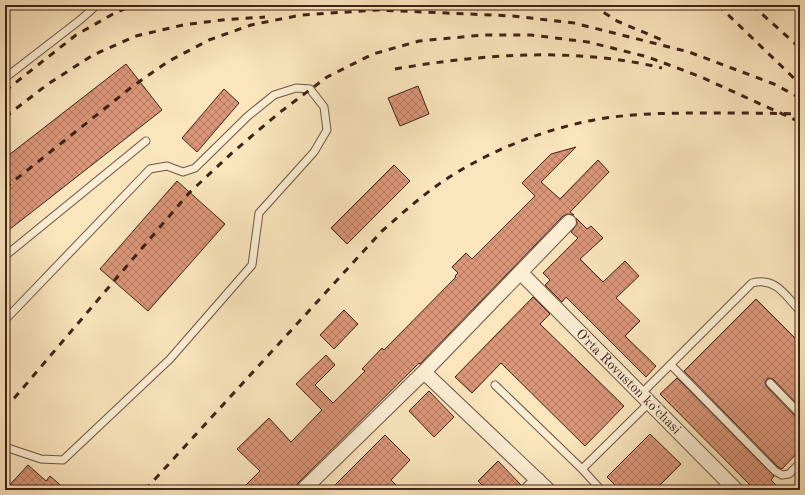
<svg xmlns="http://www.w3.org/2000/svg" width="805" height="495" font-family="'Old Standard TT',serif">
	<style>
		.building { fill: url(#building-cross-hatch); stroke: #402217 }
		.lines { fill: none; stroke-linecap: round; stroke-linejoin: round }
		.lane-casing { stroke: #6e5340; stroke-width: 9 }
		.street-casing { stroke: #6e5340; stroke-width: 16 }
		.lane { stroke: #fceed4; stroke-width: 7 }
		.street { stroke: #fceed4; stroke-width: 14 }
		.rail { stroke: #402217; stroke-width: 3; stroke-dasharray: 7 7; stroke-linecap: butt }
		.labels { text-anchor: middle; stroke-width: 3; stroke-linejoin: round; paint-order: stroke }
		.street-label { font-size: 14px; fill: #402217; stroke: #fceed4 }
	</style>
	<defs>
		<pattern id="building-cross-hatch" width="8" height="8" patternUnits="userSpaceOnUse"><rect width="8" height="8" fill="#db9679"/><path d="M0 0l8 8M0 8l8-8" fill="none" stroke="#b37a62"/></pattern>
	</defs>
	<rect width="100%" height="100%" fill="#fae5bd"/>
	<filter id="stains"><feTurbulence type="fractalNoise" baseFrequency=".005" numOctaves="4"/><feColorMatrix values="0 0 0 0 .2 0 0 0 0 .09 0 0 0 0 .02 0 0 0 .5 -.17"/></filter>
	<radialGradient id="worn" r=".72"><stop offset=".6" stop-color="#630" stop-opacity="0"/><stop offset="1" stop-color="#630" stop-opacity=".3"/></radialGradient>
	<path class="building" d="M126 64 162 110 5 233V158Z
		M418 86 429 114 400 126 388 98Z
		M224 89 239 103 197 152 182 138Z
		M576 147 541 182 560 199 598 160 609 172 570 212 574 215 567 214 563 216 420 364 419 363 297 484 294 490H241L260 471 237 449 269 418 291 442 322 410 296 384 326 355 335 365 315 385 333 403 365 371 362 369 382 348 384 350 456 277 455 276 458 273 452 267 466 253 472 259 535 196 522 183 551 154Z
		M394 165 410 181 347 244 331 228Z
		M177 181 225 224 148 311 100 269Z
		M576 218 587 229 591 226 603 238 580 259 603 282 625 261 639 276 616 298 640 321 625 336 656 366 646 377 566 297 562 302 545 285 550 280 543 273 578 238 571 232 577 224Z
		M533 297 550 314 540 324 624 406 585 446 501 363 472 393 455 377Z
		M756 299 800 343V407L773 379 768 378 765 382 766 386 796 417 800 419V450L782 469 778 467 684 371Z
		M344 310 358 324 334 349 320 335Z
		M677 378 774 476 771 480 781 490H755L660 394Z
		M429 391 454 417 434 437 409 411Z
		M650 434 681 464 655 490H620L607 477Z
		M385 435 410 460 391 480 401 490H330Z
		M498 461 521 485 520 490H487L478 481Z
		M28 465 46 481 50 476 66 490H5Z"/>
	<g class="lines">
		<defs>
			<path id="lane" d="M5 78 80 20 97 5
				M5 256 146 141
				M5 320 150 169 167 166 183 172 195 168 248 116 274 95 296 88 310 89 324 107 327 130 314 152 259 213 252 265 170 359 63 460 41 459 8 448 5 446
				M671 365 775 471 782 475 789 474 800 463
				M770 383 800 414
				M495 385 582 469 601 490
				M641 394 752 283C776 277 785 295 800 311
				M582 469 650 402"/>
			<path id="street" d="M521 273 736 490
				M424 372 548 490
				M303 490 424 372 569 222
				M528 490 538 480"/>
		</defs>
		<use href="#lane" class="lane-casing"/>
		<use href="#street" class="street-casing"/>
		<use href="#lane" class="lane"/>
		<use href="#street" class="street"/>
		<path class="rail" d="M317 5 348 7
			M450 5 478 10
			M592 5 617 21 662 40
			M718 5 800 84
			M752 5 800 48
			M395 69C483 54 574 47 662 68
			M5 91 76 35 113 14 133 5
			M5 117 48 84 93 55 136 36 183 25 222 20 265 17
			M5 188 133 86 169 61 209 40 251 25 301 15 378 10 513 16 574 23 689 52 774 84 800 98
			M5 409 189 193 233 152 279 113 327 77 373 54 419 41 483 35H531L588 42 648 57 701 77 800 122
			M145 490 382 231C406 210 429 189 456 173 497 148 542 131 588 121 628 113 669 113 709 113 739 113 770 113 800 114"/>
	</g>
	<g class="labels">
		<g class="street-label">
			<text transform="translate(629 381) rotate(45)" y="5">Oʻrta Rovuston koʻchasi</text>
		</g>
	</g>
	<rect width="805" height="495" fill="none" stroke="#fae5bd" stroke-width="20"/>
	<rect x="6" y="6" width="793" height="483" fill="none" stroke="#402217" stroke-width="2"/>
	<rect x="10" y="10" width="785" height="475" fill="none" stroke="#402217"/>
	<rect width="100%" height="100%" filter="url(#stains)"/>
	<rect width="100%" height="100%" fill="url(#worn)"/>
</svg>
